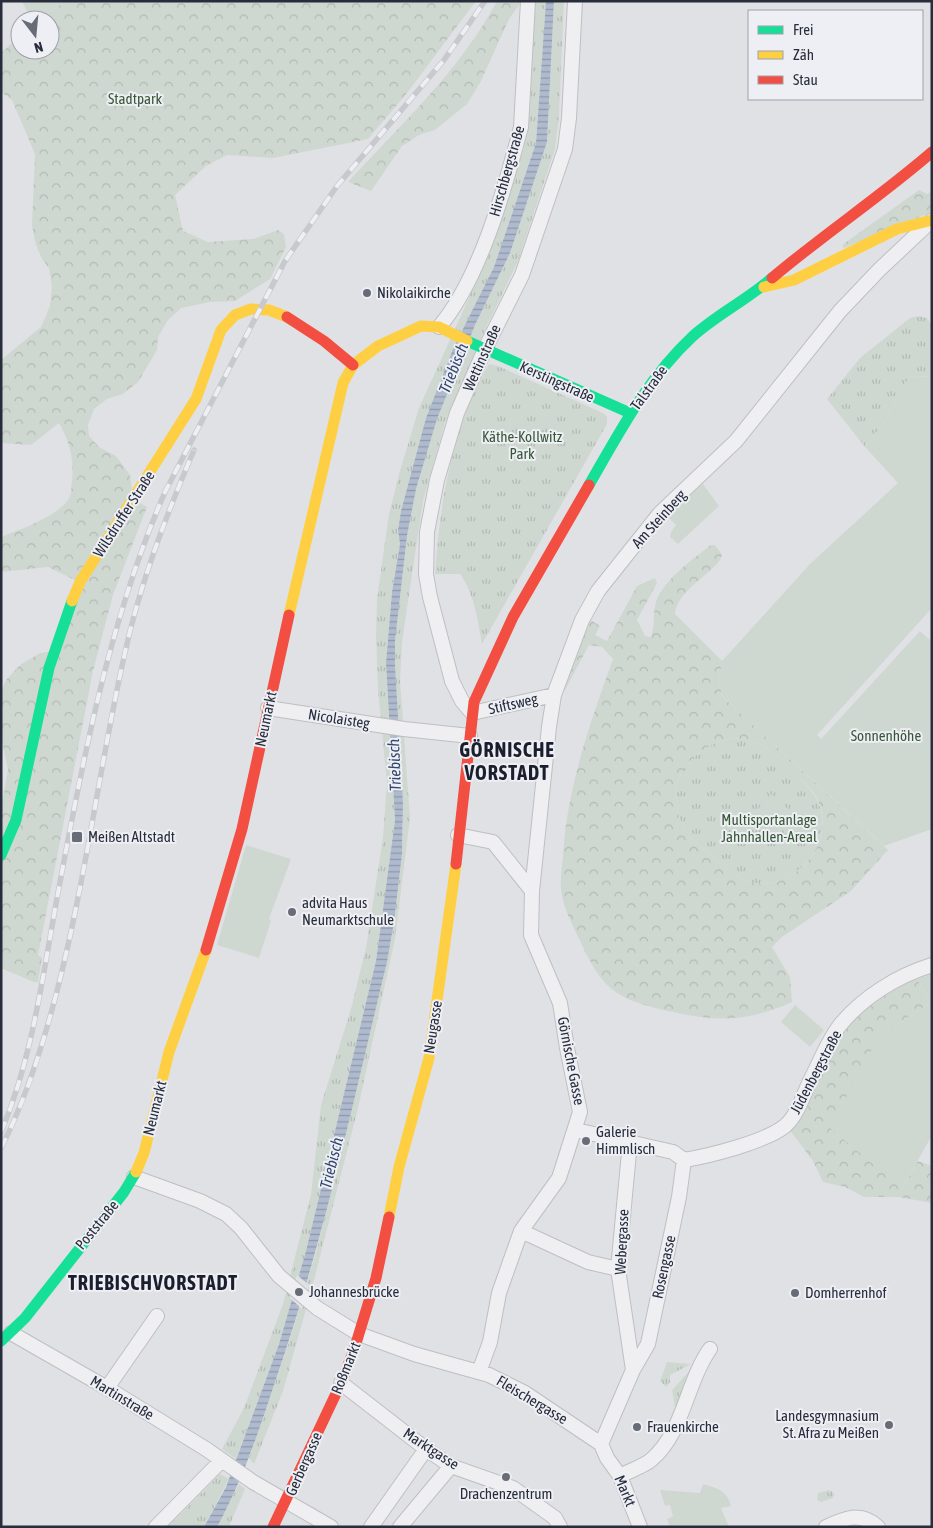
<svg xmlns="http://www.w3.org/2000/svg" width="933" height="1528" font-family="'Asap Condensed',sans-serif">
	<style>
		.grass { fill: url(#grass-tufts) }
		.forest { fill: url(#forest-crowns); fill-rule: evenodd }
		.garden { fill: #cfd8d0 }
		.water { fill: url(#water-rules) }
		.pier { fill: #e0e1e5 }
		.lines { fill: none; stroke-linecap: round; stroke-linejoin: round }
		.street-casing { stroke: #bebfc3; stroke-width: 16 }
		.street { stroke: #efeff1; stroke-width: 14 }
		.fast { stroke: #16e098; stroke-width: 11 }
		.slow { stroke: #ffcf43; stroke-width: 11 }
		.jam { stroke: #f24e42; stroke-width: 11 }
		.rail-casing { stroke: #c8c9cc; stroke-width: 5.5 }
		.rail { stroke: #edeff4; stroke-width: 4; stroke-dasharray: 11; stroke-linecap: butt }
		.poi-dot { fill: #686c77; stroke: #edeff4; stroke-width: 2 }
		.labels { text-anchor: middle; stroke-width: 4; stroke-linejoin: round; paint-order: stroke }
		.park-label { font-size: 15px; fill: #385736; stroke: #edeff4 }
		.street-label { font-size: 15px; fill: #282d3c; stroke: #edeff4 }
		.poi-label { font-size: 15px; fill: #282d3c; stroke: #edeff4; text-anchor: start }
		.water-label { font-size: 16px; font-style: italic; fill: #34476e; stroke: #edeff4 }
		.district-label { font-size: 20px; font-weight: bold; letter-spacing: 1px; fill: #1a1e2d; stroke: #edeff4 }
	</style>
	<defs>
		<pattern id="grass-tufts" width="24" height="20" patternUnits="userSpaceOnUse" patternTransform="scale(1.25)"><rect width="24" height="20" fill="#cfd8d0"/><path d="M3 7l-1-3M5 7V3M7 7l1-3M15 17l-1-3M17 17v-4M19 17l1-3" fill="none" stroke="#b2bab4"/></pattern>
		<pattern id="forest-crowns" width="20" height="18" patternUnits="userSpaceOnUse" patternTransform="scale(1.25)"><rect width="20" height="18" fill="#cfd8d0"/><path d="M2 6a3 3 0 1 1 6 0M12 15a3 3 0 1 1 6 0" fill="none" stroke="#b2bab4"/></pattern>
		<pattern id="water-rules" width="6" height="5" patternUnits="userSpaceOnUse" patternTransform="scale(1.25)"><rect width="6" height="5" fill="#afbacf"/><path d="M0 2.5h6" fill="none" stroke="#8e98a9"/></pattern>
	</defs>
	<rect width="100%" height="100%" fill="#e0e1e5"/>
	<path class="grass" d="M535 1H546L536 143 494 267 426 418 401 511 398 530 400 544 392 592 386 663 395 820 376 961 306 1251 279 1344 236 1459 222 1449 244 1408 283 1304 311 1194 321 1105 351 1009 366 948 383 837 387 783 378 690 376 635 377 599 389 514 399 474 419 408 488 256 524 148 530 113Z
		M554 1H564L559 117 555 149 518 261 484 332 445 422 423 501 402 642 400 681 410 818 395 939 358 1108 312 1288 283 1391 254 1464 249 1458 289 1342 317 1249 387 962 394 922 402 854 403 827 395 665V641L407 536 416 489 437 419 475 325 510 253 547 142Z
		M919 316 927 318 932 326V377L914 376 906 382 885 421 865 447 827 399 860 358 910 318Z
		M489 364 498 366 603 413 607 417V424L482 644C478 621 474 593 460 574H435C440 502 452 427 489 364Z
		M733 738C740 739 749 740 755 742 770 748 780 759 791 770 798 777 807 784 812 792 834 821 819 859 790 876 759 894 736 878 713 857 703 848 690 839 684 827 660 785 690 746 733 738Z
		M667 1362 691 1364 670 1375V1382L666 1387 660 1381Z
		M694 1366 686 1394 675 1408 672 1390Z
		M220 1474 229 1479 204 1527H168Z
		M239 1484 245 1489 231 1522 229 1527H217Z
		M829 1490 834 1493 833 1498 821 1502 817 1500 818 1493Z"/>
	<path class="forest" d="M65 1H476L407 93 368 139 273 158 227 155 206 166 175 195 183 231 208 242 253 239 278 230 284 234 286 247 270 279 235 301 210 302 181 308 168 320 158 337 157 350 138 382 123 394 107 399 94 409 88 425 89 436 99 447 116 456 130 475 133 499 147 507 113 595 93 671 38 955 42 958 38 982H34L1 968V809L8 769 1 737V692L6 680 20 665 40 653 54 651 79 582 48 567 1 572V537C19 530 62 515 70 496 72 492 71 486 72 481 74 459 70 442 59 423L31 445 1 443V360L41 327 50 306 52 286 49 268 42 259 36 245 32 225 35 154 12 100 1 92V53L20 36V50H50V20H39Z
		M497 1H522L509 19 480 83 467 104 435 130 419 135 402 146 371 191 348 182C400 125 460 71 497 1Z
		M919 190 927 194 932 191V212L844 248 842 245Z
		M711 545H715L722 555C719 571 677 588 675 614L722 661 719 680 722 696 888 850 851 891 782 937 772 947 790 977 792 1002C746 1023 712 1022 664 1010 615 999 602 988 581 943 573 926 563 908 561 890 560 879 562 867 563 856 567 787 590 723 613 659L602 647 589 645 565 690 563 680 586 617 600 626 595 635 607 641 637 586 655 578 657 583 637 620 645 636 651 637C655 627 653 616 655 606 659 583 694 558 711 545ZM733 738C740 739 749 740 755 742 770 748 780 759 791 770 798 777 807 784 813 792 834 822 819 859 790 876 759 894 736 878 713 857 703 848 690 839 684 827 660 785 690 746 733 738Z
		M913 971 930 1003 879 1036 902 1189 918 1161 932 1166V1203L899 1197H864L845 1187 823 1182 813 1161 786 1125 840 1026Z"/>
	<path class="garden" d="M22 1H65L39 20H31Z
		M913 376 932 377V608L817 735 821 739 920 631 932 642V829L884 846 722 696 719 680 722 661 810 564 898 483 865 447 885 421 906 382Z
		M703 484 719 506 678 544 670 537 671 532 676 525 666 515Z
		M771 794 800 820 787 834 758 809Z
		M246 845 291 859 269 919 271 921 259 958 217 945Z
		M932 965V1135L902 1189 830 1128 879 1036 930 1003 913 971Z
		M795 1005 824 1030 810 1047 781 1022Z
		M703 1484C717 1488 727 1490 731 1506L721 1508 729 1527H670L667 1519 673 1516 670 1505 665 1506 660 1490 700 1493Z"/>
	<path class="water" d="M546 1H554L547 142 510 253 475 325 437 419 416 489 407 536 395 641V665L403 802 402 854 394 922 387 962C353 1102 323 1243 276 1379 259 1430 243 1480 217 1527H204L226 1487 279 1344 306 1251 376 961 395 820 386 663 392 592 400 544 398 530 401 511 426 418 453 349 494 267 536 143Z"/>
	<path class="pier" d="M297 1275 309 1285 302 1309 290 1298Z"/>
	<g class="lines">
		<defs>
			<path id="street" d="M439 327C480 279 505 188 521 127L528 1
				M554 695 472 713 462 701 452 681 430 597 426 574 427 532 437 480 457 413 485 349 522 275 565 149 569 118 575 1
				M268 708 404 729 470 736
				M458 835 493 842 532 891
				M576 1130 673 1152 684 1160C709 1156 765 1142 785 1126 797 1116 803 1096 809 1083 819 1064 827 1042 840 1025 863 997 897 976 932 965
				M630 1142 618 1269 633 1370
				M134 1177 200 1201 226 1214 241 1228 279 1276 317 1308 359 1334 414 1354 489 1375 525 1393 601 1444 607 1458 620 1476 640 1527
				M521 1231 588 1262 618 1269
				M11 1333 107 1388 206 1449 253 1482 331 1527
				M479 1372 490 1342 499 1293 521 1231 559 1178 580 1112 567 1048 560 1003 531 935 532 891 549 727 554 695 582 620 598 591 660 513 736 441 840 311 879 270 931 221
				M341 1383 426 1449 451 1466 513 1488 555 1518 560 1527
				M107 1388 157 1316
				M601 1444 633 1370 648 1344 679 1197 684 1160
				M620 1476C631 1470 642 1467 651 1460 684 1432 686 1383 710 1349
				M156 1527 222 1460
				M371 1527 426 1449
				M400 1527 451 1466
				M826 1527C845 1518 861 1511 878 1527"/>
		</defs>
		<use href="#street" class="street-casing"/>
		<use href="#street" class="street"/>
		<path class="fast" d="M467 341 630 413
			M589 485C619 433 647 379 692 337 716 315 747 300 772 278
			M1 855 16 820 49 668 72 601
			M1 1341 25 1318 124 1192 136 1172"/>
		<path class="slow" d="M764 287 794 280 897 229 932 220
			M72 601 80 582 196 399 221 330 235 315 251 309 269 310 287 317
			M289 615 343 383 353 365 378 346 421 326 439 327 467 341
			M136 1172 144 1153 169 1052 206 950
			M389 1217 399 1167 429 1058 456 864"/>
		<path class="jam" d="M772 278C824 234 880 197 932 152
			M287 317 324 341 353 365
			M456 864 474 702 513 617 589 485
			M206 950 242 829 289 615
			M273 1527 341 1383 354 1350 376 1278 389 1217"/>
		<defs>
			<path id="rail" d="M1 1132C33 1057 43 973 58 893 83 758 110 618 165 492L285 261 337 186 444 60 485 1
				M1 1148C26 1099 42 1048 56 995 85 884 99 769 124 657 139 586 166 516 194 450"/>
		</defs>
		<use href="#rail" class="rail-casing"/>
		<use href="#rail" class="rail"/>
	</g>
	<g class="poi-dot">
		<circle cx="367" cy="293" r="5"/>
		<rect x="71" y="831" width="12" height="12" rx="2.5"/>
		<circle cx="292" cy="912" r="5"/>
		<circle cx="586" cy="1141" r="5"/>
		<circle cx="299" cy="1292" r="5"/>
		<circle cx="795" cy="1293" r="5"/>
		<circle cx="889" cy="1425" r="5"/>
		<circle cx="637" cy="1427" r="5"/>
		<circle cx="506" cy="1477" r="5"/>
	</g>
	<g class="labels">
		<g class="park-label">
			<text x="135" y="104">Stadtpark</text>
			<text x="522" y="442">Käthe-Kollwitz<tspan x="522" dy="17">Park</tspan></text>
			<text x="886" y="741">Sonnenhöhe</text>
			<text x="769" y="825">Multisportanlage<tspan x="769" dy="17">Jahnhallen-Areal</tspan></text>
		</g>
		<g class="street-label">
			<text transform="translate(507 171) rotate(-74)" y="5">Hirschbergstraße</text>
			<text transform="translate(482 358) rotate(-66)" y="5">Wettinstraße</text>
			<text transform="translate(557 382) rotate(24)" y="5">Kerstingstraße</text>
			<text transform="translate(649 388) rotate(-54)" y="5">Talstraße</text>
			<text transform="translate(124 514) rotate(-57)" y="5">Wilsdruffer Straße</text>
			<text transform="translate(659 519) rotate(-48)" y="5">Am Steinberg</text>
			<text transform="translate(513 704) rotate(-13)" y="5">Stiftsweg</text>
			<text transform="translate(266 719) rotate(-78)" y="5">Neumarkt</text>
			<text transform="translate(339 719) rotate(9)" y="5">Nicolaisteg</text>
			<text transform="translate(433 1027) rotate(-81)" y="5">Neugasse</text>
			<text transform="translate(571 1061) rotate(79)" y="5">Görnische Gasse</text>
			<text transform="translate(816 1072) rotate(-62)" y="5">Jüdenbergstraße</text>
			<text transform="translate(155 1108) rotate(-76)" y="5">Neumarkt</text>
			<text transform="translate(97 1225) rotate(-51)" y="5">Poststraße</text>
			<text transform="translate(622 1242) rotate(-87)" y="5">Webergasse</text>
			<text transform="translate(664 1267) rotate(-78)" y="5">Rosengasse</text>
			<text transform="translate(346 1368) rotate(-68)" y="5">Roßmarkt</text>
			<text transform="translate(122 1398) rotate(31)" y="5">Martinstraße</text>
			<text transform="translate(532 1400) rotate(31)" y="5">Fleischergasse</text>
			<text transform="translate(431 1449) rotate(33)" y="5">Marktgasse</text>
			<text transform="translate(304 1464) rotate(-66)" y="5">Gerbergasse</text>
			<text transform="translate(625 1491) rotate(67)" y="5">Markt</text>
		</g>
		<g class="poi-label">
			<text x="377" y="298">Nikolaikirche</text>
			<text x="88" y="842">Meißen Altstadt</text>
			<text x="302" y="908">advita Haus<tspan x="302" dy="17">Neumarktschule</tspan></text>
			<text x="596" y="1137">Galerie<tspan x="596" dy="17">Himmlisch</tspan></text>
			<text x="309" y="1297">Johannesbrücke</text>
			<text x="805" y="1298">Domherrenhof</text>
			<text x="879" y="1421" text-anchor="end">Landesgymnasium<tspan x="879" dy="17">St. Afra zu Meißen</tspan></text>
			<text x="647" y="1432">Frauenkirche</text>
			<text x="506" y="1499" text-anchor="middle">Drachenzentrum</text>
		</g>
		<g class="water-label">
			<text transform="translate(453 368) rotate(-68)" y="6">Triebisch</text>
			<text transform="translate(394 765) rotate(-92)" y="6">Triebisch</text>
			<text transform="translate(331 1163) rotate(-76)" y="6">Triebisch</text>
		</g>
		<g class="district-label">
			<text x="507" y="757">GÖRNISCHE<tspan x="507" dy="23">VORSTADT</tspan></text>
			<text x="153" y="1290">TRIEBISCHVORSTADT</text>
		</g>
	</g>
	<rect width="933" height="1528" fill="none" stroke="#282d3c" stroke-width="5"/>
	<rect x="748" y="10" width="175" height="90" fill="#edeff4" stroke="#9ea1aa"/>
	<rect x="758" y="26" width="25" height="8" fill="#16e098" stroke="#9ea1aa"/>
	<text x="793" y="35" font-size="15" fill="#282d3c">Frei</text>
	<rect x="758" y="51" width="25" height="8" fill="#ffcf43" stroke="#9ea1aa"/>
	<text x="793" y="60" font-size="15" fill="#282d3c">Zäh</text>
	<rect x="758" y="76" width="25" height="8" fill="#f24e42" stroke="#9ea1aa"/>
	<text x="793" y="85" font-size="15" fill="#282d3c">Stau</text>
	<g transform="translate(35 35) rotate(164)"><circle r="24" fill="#edeff4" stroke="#9ea1aa"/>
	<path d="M0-4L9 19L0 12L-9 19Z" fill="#686c77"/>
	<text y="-8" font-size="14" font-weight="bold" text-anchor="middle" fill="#282d3c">N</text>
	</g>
</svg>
